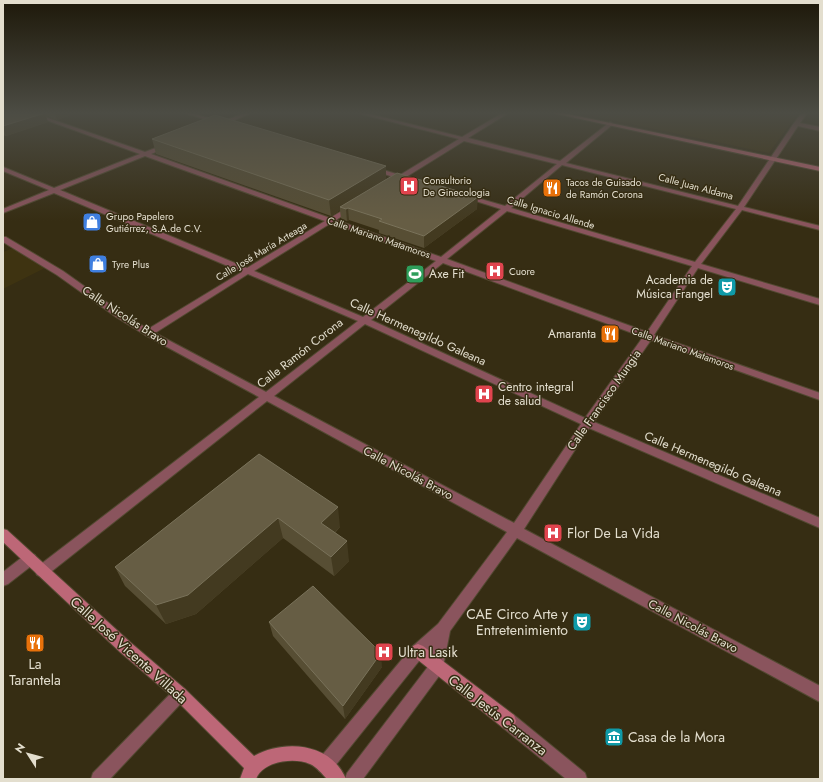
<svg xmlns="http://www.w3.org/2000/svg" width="823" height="782" font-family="Jost,sans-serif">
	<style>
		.built { fill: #3e3311 }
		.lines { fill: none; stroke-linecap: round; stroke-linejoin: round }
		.street-casing { stroke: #524931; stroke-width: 2 }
		.secondary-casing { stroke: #524931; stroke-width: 2 }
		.street { fill: #8a545d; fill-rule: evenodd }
		.secondary { fill: #bd6777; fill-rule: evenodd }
		.wall { fill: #574e34 }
		.shaded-wall { fill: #433a20 }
		.building { fill: #665d44; stroke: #79725a }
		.labels { text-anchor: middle; stroke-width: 3; stroke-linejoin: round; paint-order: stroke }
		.far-poi-label { font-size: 10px; fill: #e3dece; stroke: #362d13; text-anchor: start }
		.far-street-label { font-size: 10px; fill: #e3dece; stroke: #362d13 }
		.poi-label { font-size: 12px; fill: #e3dece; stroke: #362d13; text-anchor: start }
		.street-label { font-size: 12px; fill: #e3dece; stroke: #362d13 }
		.near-poi-label { font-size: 14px; fill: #e3dece; stroke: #362d13; text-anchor: start }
		.near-street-label { font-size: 14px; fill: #e3dece; stroke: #362d13 }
	</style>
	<rect width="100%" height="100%" fill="#362d13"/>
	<path class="built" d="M574 112H799L769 153Z
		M13 248 47 267 3 289V252Z"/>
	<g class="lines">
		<defs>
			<path id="street" d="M24 112H31L145 152 166 144H170V146L151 154 330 218 350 206H354V208L336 220 441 257 501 209 463 197V195H467L505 206 557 164 464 141 406 177 408 178V180H396V178L370 169 373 167 400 175 459 139 353 112H362L462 137 504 112H510L468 138 560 161 610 122 612 123V125L566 163 738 206 794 123 802 112H808L800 123 820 127V131L798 126 744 207 820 226V230L742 210 701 264 820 299V305L698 268 654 335 820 393V400L651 340 594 422 820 518V528L589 428 524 529 820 686V702L517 538 450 631 442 672 363 779H345L347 773 430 664 433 647 423 656 331 771 325 773 319 771 317 765 319 759 413 646 438 624 507 532 267 401 47 575 42 577 37 575 35 571 37 567 259 397 145 335 116 317 57 275 3 242V237H6L63 271 122 313 148 329 242 272 54 193 3 213V209L49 190 3 171V167L54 188 140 154ZM145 156 325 221 247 268 60 190ZM562 165 736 209 695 262 511 208ZM507 211 692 266 647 332 447 259ZM331 223 436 261 363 317 254 271ZM443 263 643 337 585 418 371 320ZM248 274 358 321 266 392 155 333ZM365 324 581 424 514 523 274 396Z
				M181 112H189L221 122 247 112H254L218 127 215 125 217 123Z
				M30 553 35 555 36 559 35 563 8 584 3 586V572L25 555Z
				M180 686 185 689 188 694 185 699 110 779H91L93 773 175 689Z
				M508 713 514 715 585 773 587 779H566L502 727 500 721 502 715Z"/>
			<path id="secondary" d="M548 112H558L820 167V171Z
				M3 529 7 530 130 642 185 689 254 756C285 739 331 743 346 779H327C322 774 317 767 310 764 294 757 263 761 256 779H240L244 768 175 699 120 652 3 542Z
				M418 644 423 646 514 715 516 721 514 727 508 729 502 727 413 656 411 651 413 646Z"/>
		</defs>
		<use href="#street" class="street-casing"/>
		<use href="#secondary" class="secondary-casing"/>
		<use href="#street" class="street"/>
		<use href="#secondary" class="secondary"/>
	</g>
	<path class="wall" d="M3 112H79L57 120 45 115 48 122 6 136 3 135Z
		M152 139 386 179 477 209 424 248 379 233V230L349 220 347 221 341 219 340 210 331 216 156 154Z
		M259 454 340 527 335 533 349 561 334 576 283 538 196 614 166 624 125 586 115 567Z
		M269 622 382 667 345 719 273 636Z"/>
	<path class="shaded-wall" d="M54 112H79L57 120Z
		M45 113 48 122 6 136 3 128V126Z
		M386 166V181L340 207V210L331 216 329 200Z
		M478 197 477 209 424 248V236Z
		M348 208 349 220 347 221 346 209Z
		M338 507 340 527 324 543 321 523Z
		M278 518 283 538 196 614 166 624 156 605Z
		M347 541 349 561 334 576 331 557Z
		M381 653 382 667 345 719 343 706Z"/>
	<path class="building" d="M7 112H42L45 113 3 126V113Z
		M215 115 386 166 329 200 152 139Z
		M397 173 478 197 424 236 379 221 382 219 348 208 346 209 340 207Z
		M259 454 338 507 321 523 347 541 331 557 278 518 188 595 156 605 115 567Z
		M313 586 381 653 343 706 269 622Z"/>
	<linearGradient id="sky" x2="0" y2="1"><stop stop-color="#1e190a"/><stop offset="0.51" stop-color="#4c4c44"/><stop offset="1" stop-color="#4c4c44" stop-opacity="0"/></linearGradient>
	<rect width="823" height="221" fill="url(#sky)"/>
	<defs>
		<symbol id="hospital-square" viewBox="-11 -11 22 22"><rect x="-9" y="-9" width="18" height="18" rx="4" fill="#e0444e" stroke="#362d13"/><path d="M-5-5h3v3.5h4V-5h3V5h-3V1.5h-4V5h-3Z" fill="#fff"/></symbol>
		<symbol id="restaurant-square" viewBox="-11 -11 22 22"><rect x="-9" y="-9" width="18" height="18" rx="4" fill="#e8710a" stroke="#362d13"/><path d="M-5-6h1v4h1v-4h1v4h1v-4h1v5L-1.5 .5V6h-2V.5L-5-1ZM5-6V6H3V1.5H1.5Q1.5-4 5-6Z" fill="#fff"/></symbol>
		<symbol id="shop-square" viewBox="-11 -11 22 22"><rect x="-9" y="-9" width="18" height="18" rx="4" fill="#3f7fe0" stroke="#362d13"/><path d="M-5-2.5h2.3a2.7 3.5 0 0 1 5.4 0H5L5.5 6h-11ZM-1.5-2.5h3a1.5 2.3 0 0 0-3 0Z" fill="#fff"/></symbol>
		<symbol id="stadium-square" viewBox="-11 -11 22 22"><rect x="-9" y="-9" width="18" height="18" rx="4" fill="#2e9e5b" stroke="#362d13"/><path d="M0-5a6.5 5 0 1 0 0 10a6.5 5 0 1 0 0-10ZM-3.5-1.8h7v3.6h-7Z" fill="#fff"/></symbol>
		<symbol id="theatre-square" viewBox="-11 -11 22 22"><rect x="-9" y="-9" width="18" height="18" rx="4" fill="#0f9aa8" stroke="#362d13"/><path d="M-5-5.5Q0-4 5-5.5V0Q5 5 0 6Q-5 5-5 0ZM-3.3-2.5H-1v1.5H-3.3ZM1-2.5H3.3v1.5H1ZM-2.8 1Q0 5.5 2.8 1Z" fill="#fff"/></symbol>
		<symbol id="museum-square" viewBox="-11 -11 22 22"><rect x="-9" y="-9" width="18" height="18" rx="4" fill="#0f9aa8" stroke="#362d13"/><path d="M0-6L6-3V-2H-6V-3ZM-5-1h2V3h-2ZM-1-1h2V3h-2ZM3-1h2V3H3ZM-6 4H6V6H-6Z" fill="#fff"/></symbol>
	</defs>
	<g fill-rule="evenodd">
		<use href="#hospital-square" x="398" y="175" width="22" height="22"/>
		<use href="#restaurant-square" x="541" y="177" width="22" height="22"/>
		<use href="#shop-square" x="81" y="211" width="22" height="22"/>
		<use href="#shop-square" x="87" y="253" width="22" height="22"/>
		<use href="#hospital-square" x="484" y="260" width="22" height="22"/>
		<use href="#stadium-square" x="404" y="263" width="22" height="22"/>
		<use href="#theatre-square" x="716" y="276" width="22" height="22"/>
		<use href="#restaurant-square" x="599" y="323" width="22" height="22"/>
		<use href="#hospital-square" x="473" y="383" width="22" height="22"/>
		<use href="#hospital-square" x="542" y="522" width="22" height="22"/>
		<use href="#theatre-square" x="571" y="611" width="22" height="22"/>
		<use href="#restaurant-square" x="24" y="632" width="22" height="22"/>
		<use href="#hospital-square" x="373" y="641" width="22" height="22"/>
		<use href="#museum-square" x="603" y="726" width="22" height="22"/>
	</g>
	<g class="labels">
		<g class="far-poi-label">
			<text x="423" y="184">Consultorio<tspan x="423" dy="12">De Ginecologia</tspan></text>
			<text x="566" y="186">Tacos de Guisado<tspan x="566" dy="12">de Ramón Corona</tspan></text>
			<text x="106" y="220">Grupo Papelero<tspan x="106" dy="12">Gutiérrez, S.A.de C.V.</tspan></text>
			<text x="112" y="268">Tyre Plus</text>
			<text x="509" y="275">Cuore</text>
		</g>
		<g class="far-street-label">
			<text transform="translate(696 186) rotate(15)" y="4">Calle Juan Aldama</text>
			<text transform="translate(551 212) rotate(17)" y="4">Calle Ignacio Allende</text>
			<text transform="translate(379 237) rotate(19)" y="4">Calle Mariano Matamoros</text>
			<text transform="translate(261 251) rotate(-31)" y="4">Calle José María Arteaga</text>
			<text transform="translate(683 348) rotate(20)" y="4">Calle Mariano Matamoros</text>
		</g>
		<g class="poi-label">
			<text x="429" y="278">Axe Fit</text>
			<text x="713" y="284" text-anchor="end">Academia de<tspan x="713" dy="14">Música Frangel</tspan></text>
			<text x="596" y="338" text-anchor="end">Amaranta</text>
			<text x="498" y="391">Centro integral<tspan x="498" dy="14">de salud</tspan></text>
		</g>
		<g class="street-label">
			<text transform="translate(125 316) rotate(33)" y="4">Calle Nicolás Bravo</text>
			<text transform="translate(418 332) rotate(24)" y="4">Calle Hermenegildo Galeana</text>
			<text transform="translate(300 353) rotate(-38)" y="4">Calle Ramón Corona</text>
			<text transform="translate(604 400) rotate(-55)" y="4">Calle Francisco Mungia</text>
			<text transform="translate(713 464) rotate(23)" y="4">Calle Hermenegildo Galeana</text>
			<text transform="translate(408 473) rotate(28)" y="4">Calle Nicolás Bravo</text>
			<text transform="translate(693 626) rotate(28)" y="4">Calle Nicolás Bravo</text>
		</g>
		<g class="near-poi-label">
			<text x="567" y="538">Flor De La Vida</text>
			<text x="568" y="619" text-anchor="end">CAE Circo Arte y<tspan x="568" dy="16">Entretenimiento</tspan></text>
			<text x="398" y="657">Ultra Lasik</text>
			<text x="35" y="669" text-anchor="middle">La<tspan x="35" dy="16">Tarantela</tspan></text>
			<text x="628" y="742">Casa de la Mora</text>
		</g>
		<g class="near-street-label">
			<text transform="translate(129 650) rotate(42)" y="5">Calle José Vicente Villada</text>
			<text transform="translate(498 715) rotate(38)" y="5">Calle Jesús Carranza</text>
		</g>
	</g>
	<rect width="823" height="782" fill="none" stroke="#e3dece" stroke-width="8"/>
	<g transform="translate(28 754) rotate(306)" stroke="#362d13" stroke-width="3" paint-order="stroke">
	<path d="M0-3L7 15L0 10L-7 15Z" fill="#e3dece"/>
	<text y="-6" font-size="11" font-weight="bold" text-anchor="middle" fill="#e3dece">N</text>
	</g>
</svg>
